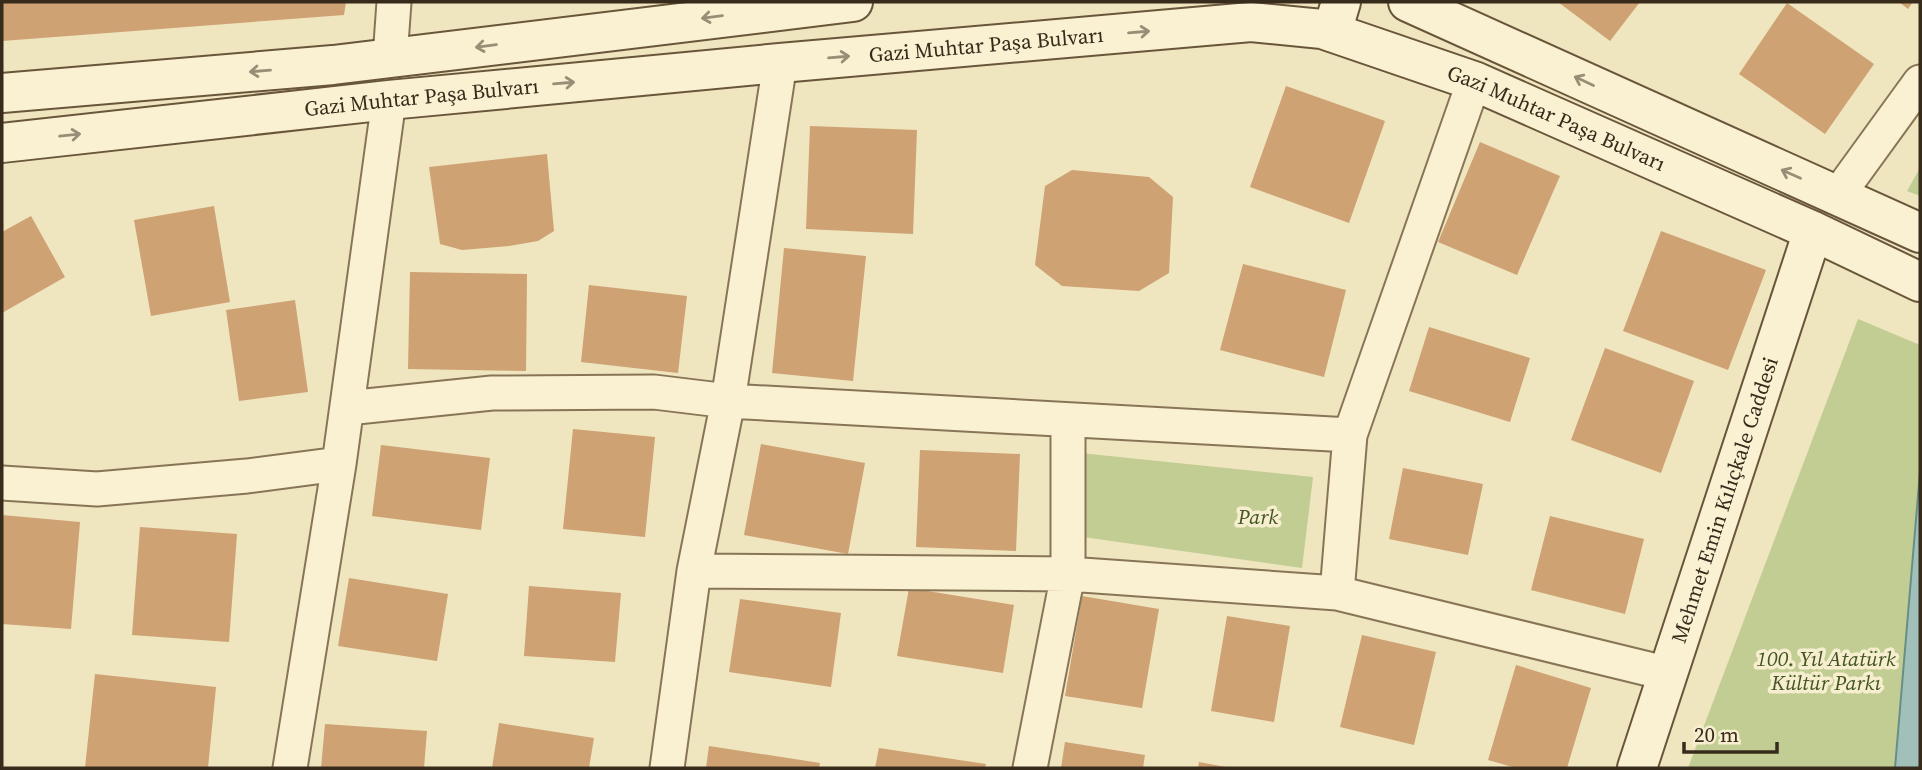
<svg xmlns="http://www.w3.org/2000/svg" width="1922" height="770" font-family="'Source Serif 4',serif">
	<style>
		.green { fill: #c1cd93 }
		.water { fill: #a2c0ba; stroke: #698e88; stroke-width: 2 }
		.building { fill: #cea273 }
		.lines { fill: none; stroke-linecap: round; stroke-linejoin: round }
		.street-casing { stroke: #887557; stroke-width: 37 }
		.secondary-casing { stroke: #69563a; stroke-width: 42 }
		.street { stroke: #faf1d2; stroke-width: 33 }
		.secondary { stroke: #faf1d2; stroke-width: 38 }
		.oneway { stroke: #988e77 }
		.labels { text-anchor: middle; stroke-width: 7; stroke-linejoin: round; paint-order: stroke }
		.street-label { font-size: 21px; fill: #372b1c; stroke: #f6eece }
		.park-label { font-size: 21px; font-style: italic; fill: #425422; stroke: #f6eece }
	</style>
	<rect width="100%" height="100%" fill="#efe5bf"/>
	<path class="green" d="M1920 168V196L1907 191Z
		M1858 319 1920 345V768H1688Z
		M1080 453 1313 477 1302 568 1069 535Z"/>
	<path class="water" d="M1920 472V768H1895Z"/>
	<path class="building" d="M2 2H346L344 15 2 41Z
		M1558 2H1640L1610 41Z
		M1899 2H1913L1908 9Z
		M1787 3 1874 64 1825 134 1739 74Z
		M1286 86 1385 121 1349 223 1250 187Z
		M810 126 917 130 913 234 806 229Z
		M1480 142 1560 176 1517 275 1438 242Z
		M547 154 554 231 538 241 509 246 462 250 440 244 429 167Z
		M1072 170 1149 177 1173 197 1169 273 1139 291 1062 286 1035 265 1045 186Z
		M214 206 230 302 151 316 134 220Z
		M31 216 65 277 2 313V232Z
		M1661 231 1766 270 1728 370 1623 331Z
		M784 248 866 256 853 381 772 373Z
		M1243 264 1346 290 1324 377 1220 350Z
		M410 272 527 274 526 371 408 369Z
		M589 285 687 296 678 373 581 362Z
		M295 300 308 392 239 401 226 310Z
		M1429 327 1530 358 1510 422 1409 391Z
		M1605 348 1694 381 1661 473 1571 440Z
		M573 429 655 437 645 537 563 529Z
		M761 444 865 463 848 554 744 535Z
		M381 445 490 458 481 530 372 516Z
		M920 450 1020 454 1016 551 916 547Z
		M1403 468 1483 484 1468 555 1389 539Z
		M2 515 80 522 71 629 2 624Z
		M1550 516 1644 539 1625 614 1531 590Z
		M140 527 237 534 229 642 132 635Z
		M349 578 448 594 437 661 338 646Z
		M529 586 621 593 615 662 524 656Z
		M909 588 1014 605 1003 673 897 656Z
		M1082 596 1159 609 1142 708 1065 696Z
		M740 599 841 613 831 687 729 672Z
		M1227 616 1290 626 1274 722 1211 711Z
		M1362 635 1436 652 1414 745 1340 727Z
		M1516 665 1591 688 1567 768H1516L1488 760Z
		M95 674 216 687 208 768H85Z
		M499 723 594 738 589 768H492Z
		M325 724 427 731 424 768H321Z
		M1065 742 1145 755 1143 768H1061Z
		M709 746 820 763 819 768H706Z
		M879 748 986 764 985 768H875Z
		M1199 762 1226 767V768H1198Z"/>
	<g class="lines">
		<defs>
			<path id="street" d="M390 58 394 2
				M1838 195 1920 82
				M347 408 492 393 654 392 728 401 1350 435
				M2 483 97 489 247 476 339 464
				M694 571 1068 574 1337 593 1669 674
				M1337 593 1350 435 1474 81
				M290 768 339 464 389 100
				M667 768 694 571 728 401 780 63
				M1030 768 1068 574V421"/>
			<g id="secondary">
				<path d="M1408 2 1920 233"/>
				<path d="M1332 32 1341 2"/>
				<path d="M2 93 333 65 853 2"/>
				<path id="s1" d="M2 143 389 100 780 63 1251 22 1322 29 1474 81 1813 231 1920 282"/>
				<path id="s2" d="M1637 768 1813 231"/>
			</g>
		</defs>
		<use href="#street" class="street-casing"/>
		<use href="#secondary" class="secondary-casing"/>
		<use href="#street" class="street"/>
		<use href="#secondary" class="secondary"/>
	</g>
	<defs><path id="oneway-shaft" d="M-6 0H5M1.5-3L5.5 0L1.5 3" fill="none" stroke-width="1.6" stroke-linecap="round" stroke-linejoin="round" transform="scale(1.75)"/></defs>
	<g class="oneway">
		<use href="#oneway-shaft" transform="translate(712 17) rotate(173)"/>
		<use href="#oneway-shaft" transform="translate(1139 32) rotate(-5)"/>
		<use href="#oneway-shaft" transform="translate(486 46) rotate(173)"/>
		<use href="#oneway-shaft" transform="translate(839 57) rotate(-5)"/>
		<use href="#oneway-shaft" transform="translate(260 71) rotate(175)"/>
		<use href="#oneway-shaft" transform="translate(1584 81) rotate(-155)"/>
		<use href="#oneway-shaft" transform="translate(564 83) rotate(-5)"/>
		<use href="#oneway-shaft" transform="translate(70 135) rotate(-6)"/>
		<use href="#oneway-shaft" transform="translate(1791 174) rotate(-156)"/>
	</g>
	<g class="labels">
		<g class="street-label">
			<text dy="7" stroke="none"><textPath href="#s1" startOffset="989">Gazi Muhtar Paşa Bulvarı</textPath></text>
			<text dy="7" stroke="none"><textPath href="#s1" startOffset="422">Gazi Muhtar Paşa Bulvarı</textPath></text>
			<text dy="7" stroke="none"><textPath href="#s1" startOffset="1577">Gazi Muhtar Paşa Bulvarı</textPath></text>
			<text dy="7" stroke="none"><textPath href="#s2" startOffset="282">Mehmet Emin Kılıçkale Caddesi</textPath></text>
		</g>
		<g class="park-label">
			<text x="1258" y="524">Park</text>
			<text x="1826" y="666">100. Yıl Atatürk<tspan x="1826" dy="24">Kültür Parkı</tspan></text>
		</g>
	</g>
	<rect width="1922" height="770" fill="none" stroke="#372b1c" stroke-width="7"/>
	<path d="M1684 742v10h93v-10" fill="none" stroke="#372b1c" stroke-width="3.5"/>
	<text x="1694" y="742" font-size="21" fill="#372b1c" stroke="#f6eece" stroke-width="5" paint-order="stroke">20 m</text>
</svg>
